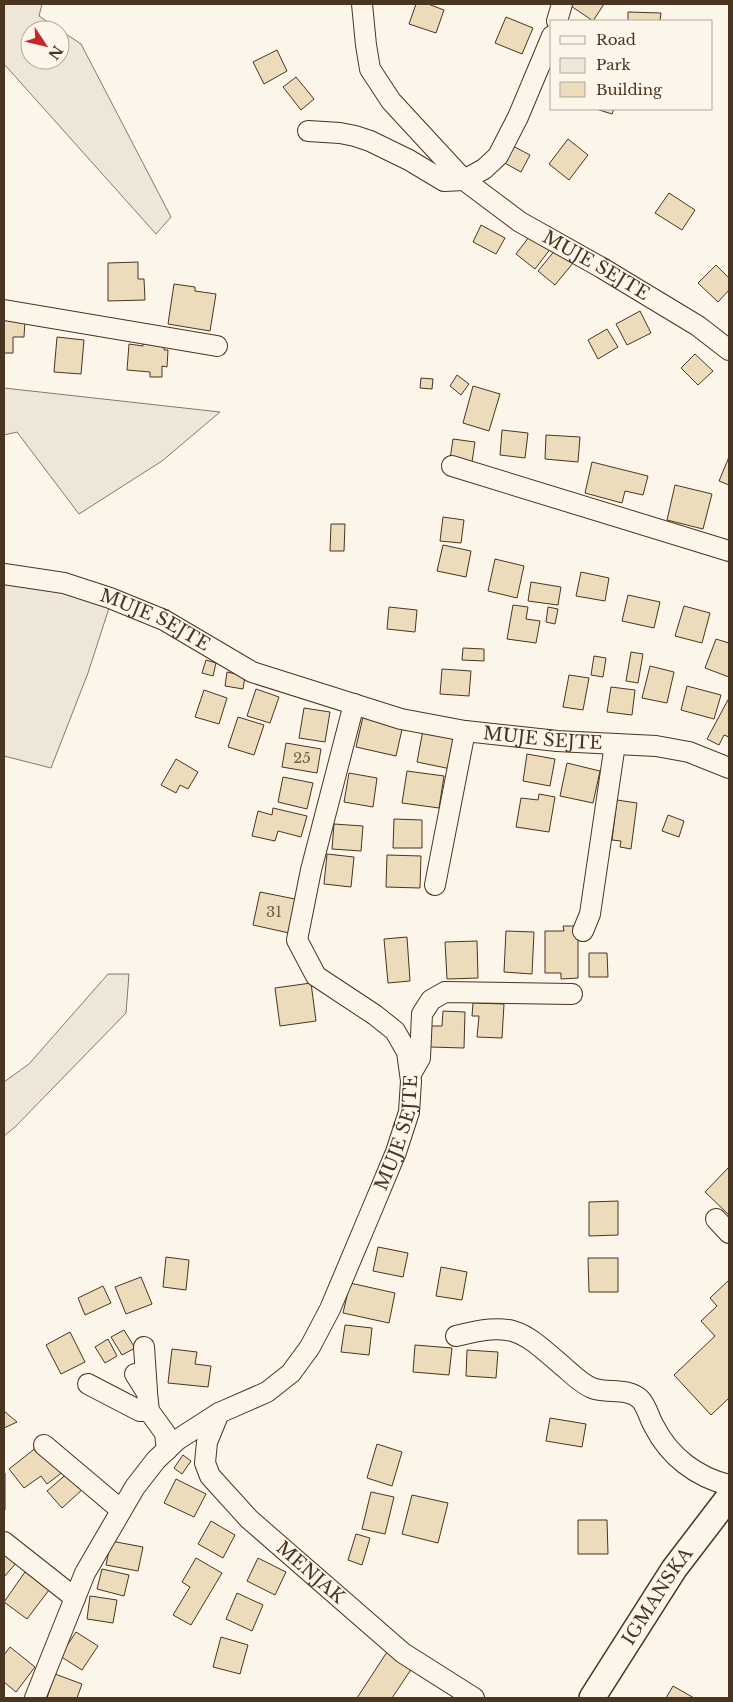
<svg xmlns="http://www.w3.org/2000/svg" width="733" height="1702" font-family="'Libre Baskerville',serif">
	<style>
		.green { fill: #ede6d9; stroke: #887966 }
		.building { fill: #ecdcbc; stroke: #4a3520 }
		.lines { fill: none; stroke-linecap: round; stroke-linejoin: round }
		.minor-casing { stroke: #4a3520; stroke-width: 22 }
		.major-casing { stroke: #4a3520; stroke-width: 28 }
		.minor { stroke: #fbf6e9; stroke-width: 20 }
		.major { stroke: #fbf6e9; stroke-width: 25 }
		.labels { text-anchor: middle; stroke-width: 4; stroke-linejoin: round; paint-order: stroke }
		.number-label { font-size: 15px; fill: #725f47 }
		.street-label { font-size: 18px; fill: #4a3520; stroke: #fbf6e9 }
	</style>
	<rect width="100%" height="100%" fill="#fbf6e9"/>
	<path class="green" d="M4 4H42L39 16 60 30H30V60H60V30L81 44 171 217 156 234 4 64Z
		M4 388 220 412 162 461 79 514 17 432 4 435Z
		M4 581 58 591 110 605 88 673 51 768 4 756Z
		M108 974H129L126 1013 15 1127 4 1136V1082L29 1064Z"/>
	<path class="building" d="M416 4H428L444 10 436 33 409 24Z
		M568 4H604L593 21Z
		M628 12 661 13 660 21H628Z
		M506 17 533 28 522 54 495 43Z
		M277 50 287 71 264 84 253 62Z
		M296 77 314 99 301 110 283 87Z
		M596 109H614L612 114Z
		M568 139 588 155 569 180 549 164Z
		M509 144 530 155 521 172 501 161Z
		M669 193 695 210 682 230 655 213Z
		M481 225 505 238 496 254 473 242Z
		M532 233 551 248 535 269 516 254Z
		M556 249 573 263 555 285 538 271Z
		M138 262V279H144L145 300 108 301V263Z
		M716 265 729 278V290L718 302 698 283Z
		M174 284 195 287V291L216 294 210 331 168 324Z
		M640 311 651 333 627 345 616 324Z
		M4 320H25L24 337H13V353H4Z
		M607 329 618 347 598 359 588 340Z
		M57 337 84 340 81 374 54 372Z
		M143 342 164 344V350H168L167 367 162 366V377H150V372L127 370 129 344 143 346Z
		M695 354 713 371 698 385 681 368Z
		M457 375 469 384 461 395 450 386Z
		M421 378 433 379 432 389 420 388Z
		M473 386 500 394 489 431 463 423Z
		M502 430 528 433 525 458 500 455Z
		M546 435 580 437 578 462 545 459Z
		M453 439 475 442 472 462 450 459Z
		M729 457V485L719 481Z
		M592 462 648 476 643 495 625 491 622 503 585 493Z
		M675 485 712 494 703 529 667 520Z
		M443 517 464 520 461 543 440 541Z
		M331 524H345L344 551H330Z
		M443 545 471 551 466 577 437 571Z
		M495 559 524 566 517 598 488 591Z
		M581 572 609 578 605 601 576 596Z
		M531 582 561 587 558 605 528 601Z
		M628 595 660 602 654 628 622 621Z
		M513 605 528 607 526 619 540 621 536 643 507 639Z
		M684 606 710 613 702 643 675 636Z
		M389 607 417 610 415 632 387 629Z
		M548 607 558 609 555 624 546 622Z
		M716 639 729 643V677L705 668Z
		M463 648 484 649V661L462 660Z
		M631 652 643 654 638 683 626 681Z
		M594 656 606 658 603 677 591 675Z
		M206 660 216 663 213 676 202 673Z
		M650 666 674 672 667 703 642 698Z
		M442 669 471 671 469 696 440 694Z
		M227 672 245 676 243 689 225 686Z
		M569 675 589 678 583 710 563 707Z
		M687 686 721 695 714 719 681 710Z
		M611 687 635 690 632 715 607 712Z
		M256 689 279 697 270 723 247 716Z
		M204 690 227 698 219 724 195 717Z
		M729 698V737L724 735 719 745 707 739Z
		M304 708 330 712 325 742 299 738Z
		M238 717 264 725 254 755 228 747Z
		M363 717 403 725 396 756 356 747Z
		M423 730 457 736 451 769 417 762Z
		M286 743 321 749 317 773 282 767Z
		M527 754 555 759 550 786 523 781Z
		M176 759 198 772 188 789 180 785 176 793 161 785Z
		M567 763 600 771 593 803 560 796Z
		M407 771 444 776 439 808 402 803Z
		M349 773 377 778 373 807 344 802Z
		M283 777 313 783 307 809 278 802Z
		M539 794 555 797 549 832 516 827 521 798 538 800Z
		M617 800 637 803 631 849 620 847 621 841 612 840Z
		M273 808 307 816 301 837 278 831 275 841 252 836 258 811 272 815Z
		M668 815 684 821 679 837 662 831Z
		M394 819 422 820V848H393Z
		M334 824 363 826 361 851 332 849Z
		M327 854 354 857 351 887 324 884Z
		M387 855 421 856 420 888 386 887Z
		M260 892 295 899 289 933 253 925Z
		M563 926H578V978L561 979V973H545V931H564Z
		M506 931 534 932 532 974 504 972Z
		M407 937 410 981 388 983 384 939Z
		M477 941 478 978 447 979 445 942Z
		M589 953H607L608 977H589Z
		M311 983 316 1021 280 1026 275 988Z
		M473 1003 504 1004 502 1038 477 1037 479 1016H472Z
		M443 1011 465 1012 464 1048 430 1047 431 1026H442Z
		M729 1167V1215L705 1192Z
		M618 1201V1235L589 1236V1202Z
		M378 1247 408 1253 403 1277 373 1271Z
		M166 1257 189 1260 186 1290 163 1287Z
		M588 1258H618V1292H589Z
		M441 1267 467 1272 462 1300 436 1296Z
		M141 1277 152 1304 126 1314 115 1287Z
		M729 1280V1398L711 1415 674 1375 715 1336 701 1321 717 1306 710 1298Z
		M350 1283 395 1293 389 1323 343 1313Z
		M103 1286 111 1303 85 1315 78 1298Z
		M345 1325 372 1328 369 1355 341 1352Z
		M124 1330 135 1348 122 1355 111 1337Z
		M70 1332 85 1362 61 1374 46 1345Z
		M108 1339 117 1356 105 1363 95 1347Z
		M415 1345 452 1348 449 1375 413 1372Z
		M172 1349 197 1352 195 1364 211 1366 208 1387 168 1383Z
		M467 1350 498 1352 496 1378 466 1376Z
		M4 1411 17 1422 4 1428Z
		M550 1418 586 1424 582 1447 546 1441Z
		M42 1443 64 1471 47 1484 41 1476 24 1488 9 1469Z
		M377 1444 402 1452 392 1486 367 1478Z
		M183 1455 191 1461 182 1474 174 1468Z
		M70 1471 84 1488 62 1508 47 1491Z
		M4 1473H5V1510H4Z
		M176 1479 206 1494 194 1517 164 1503Z
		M371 1492 394 1497 385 1534 362 1529Z
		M412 1495 448 1503 438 1543 402 1534Z
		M578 1520H607L608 1554H578Z
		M211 1521 235 1535 223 1558 198 1544Z
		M356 1534 370 1538 362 1565 348 1560Z
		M111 1541 143 1547 138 1571 106 1565Z
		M4 1551 17 1562 4 1577Z
		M196 1558 222 1573 191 1625 173 1615 190 1587 182 1582Z
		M258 1558 286 1572 275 1595 247 1581Z
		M102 1569 129 1575 124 1596 97 1589Z
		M25 1572 49 1590 27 1619 4 1602Z
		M237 1593 263 1605 252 1631 226 1619Z
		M90 1596 117 1600 113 1623 87 1619Z
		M76 1632 98 1646 82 1670 60 1656Z
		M221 1637 248 1645 240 1674 213 1667Z
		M10 1647 35 1667 16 1692 4 1682V1655Z
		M387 1652 412 1668 392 1698H357Z
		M55 1674 82 1684 77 1698H47Z
		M673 1686 694 1698H666Z"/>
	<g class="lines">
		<defs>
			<g id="minor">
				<path id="s1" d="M362 4 366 45 370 69 391 101 464 180 520 222 602 268 698 326 729 350"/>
				<path d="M557 21 562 4"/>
				<path d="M308 131 340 133 355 136 370 141 409 160 444 181 464 180 484 169 498 156 518 117 552 36"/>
				<path d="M4 310 217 346"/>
				<path d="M452 466 729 551"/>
				<path id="s2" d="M4 574 64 583 110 598 164 620 252 672 401 719 465 731 557 741 656 746 689 752 729 768"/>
				<path d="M435 885 465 731"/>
				<path d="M583 931 590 914 615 744"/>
				<path d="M412 1072 420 1058 422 1014 431 1000 445 992 572 994"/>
				<path d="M716 1219 729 1233"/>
				<path d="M456 1336C515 1321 521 1330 565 1368 573 1375 582 1384 592 1388 607 1394 627 1387 640 1399 647 1406 649 1418 654 1426 669 1456 696 1477 729 1485"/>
				<path d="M144 1347 147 1391"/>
				<path d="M135 1374 147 1393 149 1411 165 1433 167 1450"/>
				<path d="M88 1384 140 1411H149"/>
				<path id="s3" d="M219 1413 207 1442 205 1463 210 1476 249 1519 403 1653 474 1698"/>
				<path d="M44 1445 121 1510"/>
				<path d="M4 1542 75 1598"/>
				<path id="s4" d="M35 1698 85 1573 135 1487 156 1460 177 1440 219 1413 267 1392 291 1373 310 1347 330 1309 373 1207 396 1152 409 1112 411 1081 407 1052 395 1031 375 1015 316 976 297 940 311 870 354 704"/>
			</g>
			<g id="major">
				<path id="s5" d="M592 1698 674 1569 729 1497"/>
			</g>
		</defs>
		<use href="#minor" class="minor-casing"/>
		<use href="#major" class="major-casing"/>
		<use href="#minor" class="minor"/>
		<use href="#major" class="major"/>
	</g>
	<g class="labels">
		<g class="number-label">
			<text x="302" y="763">25</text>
			<text x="274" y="917">31</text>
		</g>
		<g class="street-label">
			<text dy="6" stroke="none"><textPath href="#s1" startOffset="369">MUJE ŠEJTE</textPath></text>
			<text dy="6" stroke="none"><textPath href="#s2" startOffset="159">MUJE ŠEJTE</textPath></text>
			<text dy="6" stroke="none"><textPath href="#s2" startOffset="569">MUJE ŠEJTE</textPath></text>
			<text dy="6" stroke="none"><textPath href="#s4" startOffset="695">MUJE ŠEJTE</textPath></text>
			<text dy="6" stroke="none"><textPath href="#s3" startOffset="206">MENJAK</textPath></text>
			<text dy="6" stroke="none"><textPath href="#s5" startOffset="121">IGMANSKA</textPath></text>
		</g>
	</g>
	<rect width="733" height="1702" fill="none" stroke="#4a3520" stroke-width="10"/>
	<rect x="550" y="20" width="162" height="90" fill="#fbf6e9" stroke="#b4a999"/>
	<rect x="560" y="36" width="25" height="8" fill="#fbf6e9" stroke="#b4a999"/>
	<text x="596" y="45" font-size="15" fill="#4a3520">Road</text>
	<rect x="560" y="58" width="25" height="15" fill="#ede6d9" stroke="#b4a999"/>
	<text x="596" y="70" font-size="15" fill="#4a3520">Park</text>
	<rect x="560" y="82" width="25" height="15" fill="#ecdcbc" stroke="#b4a999"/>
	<text x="596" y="95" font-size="15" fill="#4a3520">Building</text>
	<g transform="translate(45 45) rotate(125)"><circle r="24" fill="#fbf6e9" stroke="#b4a999"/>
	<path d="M0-4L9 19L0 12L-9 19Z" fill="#c62828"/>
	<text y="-8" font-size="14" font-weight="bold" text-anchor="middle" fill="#4a3520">N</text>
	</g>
</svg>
